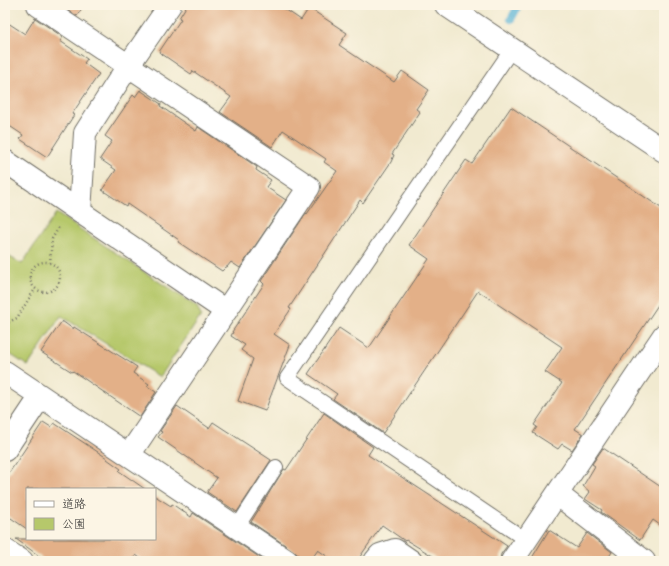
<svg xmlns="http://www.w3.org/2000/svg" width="669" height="566" font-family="'Playpen Sans','Klee One',sans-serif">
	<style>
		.green { fill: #b6c86b; stroke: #707a4b }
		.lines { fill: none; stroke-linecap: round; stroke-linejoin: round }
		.stream { stroke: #58b3d6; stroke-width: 8 }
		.building { fill: #e3b088 }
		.service-casing { stroke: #706e65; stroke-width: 16 }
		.minor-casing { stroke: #706e65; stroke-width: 24 }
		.tertiary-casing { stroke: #706e65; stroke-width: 24 }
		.path { stroke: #706e65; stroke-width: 2.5; stroke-dasharray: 1 3; stroke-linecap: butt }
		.service { stroke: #fff; stroke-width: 14 }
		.minor { stroke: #fff; stroke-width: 22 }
		.tertiary { stroke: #fff; stroke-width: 22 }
	</style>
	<rect width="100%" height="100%" fill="#fcf5e5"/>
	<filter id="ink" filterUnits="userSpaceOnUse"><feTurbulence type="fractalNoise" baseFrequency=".025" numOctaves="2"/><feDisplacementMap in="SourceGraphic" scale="8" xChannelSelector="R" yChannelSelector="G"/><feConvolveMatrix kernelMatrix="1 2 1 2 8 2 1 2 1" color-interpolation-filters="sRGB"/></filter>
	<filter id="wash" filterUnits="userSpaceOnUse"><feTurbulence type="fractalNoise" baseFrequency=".012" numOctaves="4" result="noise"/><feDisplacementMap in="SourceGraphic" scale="16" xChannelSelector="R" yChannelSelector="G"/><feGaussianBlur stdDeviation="0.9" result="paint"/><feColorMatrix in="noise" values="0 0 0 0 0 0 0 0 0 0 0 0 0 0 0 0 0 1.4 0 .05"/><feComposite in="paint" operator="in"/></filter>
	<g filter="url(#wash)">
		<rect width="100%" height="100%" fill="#f1ead0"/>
		<path class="green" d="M56 213 197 307 201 316 160 377 61 316 28 366 5 351V260L8 256 22 264Z"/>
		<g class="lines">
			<path class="stream" d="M511 19 519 5"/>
		</g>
		<g id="blocks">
			<path class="building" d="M60 5H84L77 16Z
				M187 5H279L301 20 309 8 347 33 339 45 394 82 402 71 429 90 416 109 420 112 392 154 394 155 391 162 363 203 360 200 289 308 291 309 274 334 290 345 265 411 238 401 253 359 241 350 245 345 231 336 233 332H232L264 284 261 281 306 213 307 214 337 171 324 162 326 159 283 130 272 147 220 112 231 97 193 71 191 74 159 52 181 19 179 18Z
				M35 18 63 37 60 41 87 59 84 63 99 74 72 114 74 115 47 157 20 139 23 135 5 123V21L25 34Z
				M140 90 161 104 160 106 196 131 198 127 257 167 256 170 271 180 266 187 286 200 240 268 231 262 227 267H226L222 271 178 242 179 240 127 204 126 206 102 190 116 170 100 159 112 141 105 136 133 95 135 97Z
				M511 107 664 210V296L575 429 583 434 572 450 562 444 558 449 533 433 537 427 534 425 562 383 545 372 562 347 478 291 383 433 333 399 337 394 308 374 339 328 369 348 429 259 409 245 466 160 472 164Z
				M62 321 73 329 74 327 137 367 133 373 149 384 147 386 156 392 140 417 73 371 72 372 41 352Z
				M177 406 209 428 213 422 271 460 237 512 207 492 217 478 158 437 162 432 160 431Z
				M324 413 373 447 368 455 507 546 501 554 500 561H441L406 540 405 541 382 525 357 561H334L318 550 310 561H299L298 555 294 551 251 522 284 469 286 470Z
				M43 422 51 427 54 423 107 458V459L121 469 119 471 145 489H27V529L5 514V479Z
				M603 448 664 489V528L653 520 640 540 601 512 602 510 585 499 590 492 583 486 595 466 592 464Z
				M155 496 171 506 172 504 191 517 193 513 265 561H144L136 555 132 561H46L16 539H155Z
				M549 530 577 548 587 533 612 552 606 561H527L528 560 530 561Z"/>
		</g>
	</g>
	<g filter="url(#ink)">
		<use href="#blocks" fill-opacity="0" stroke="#706e65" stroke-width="1"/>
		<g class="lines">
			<defs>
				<path id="service" d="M512 49 287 378 526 540
					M237 527 276 467"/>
				<path id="minor" d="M38 5 309 187 129 455
					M5 161 226 311
					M80 212 85 133 128 66 170 5
					M5 372 287 561
					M5 450 41 396
					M557 494 644 561
					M5 550 22 561
					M375 561 380 555 395 550 411 561
					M512 561 664 335"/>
				<path id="tertiary" d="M446 5 664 151"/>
			</defs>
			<use href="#service" class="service-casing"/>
			<use href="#minor" class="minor-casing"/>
			<use href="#tertiary" class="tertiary-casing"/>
			<path class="path" d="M30 277a15 15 0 1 1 30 0a15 15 0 1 1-30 0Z
				M50 263 52 239 59 227
				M5 324 17 318 35 289"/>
			<use href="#service" class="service"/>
			<use href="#minor" class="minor"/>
			<use href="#tertiary" class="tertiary"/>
		</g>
	</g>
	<rect width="669" height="566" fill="none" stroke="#fcf5e5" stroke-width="20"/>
	<rect x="26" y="488" width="130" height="52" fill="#fcf5e5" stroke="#a8a49b"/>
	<rect x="34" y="501" width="20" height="6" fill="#ffffff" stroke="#a8a49b"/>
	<text x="62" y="508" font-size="12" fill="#2b2b2b">道路</text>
	<rect x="34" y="518" width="20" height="12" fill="#b6c86b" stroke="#a8a49b"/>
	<text x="62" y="528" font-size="12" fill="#2b2b2b">公園</text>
</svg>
